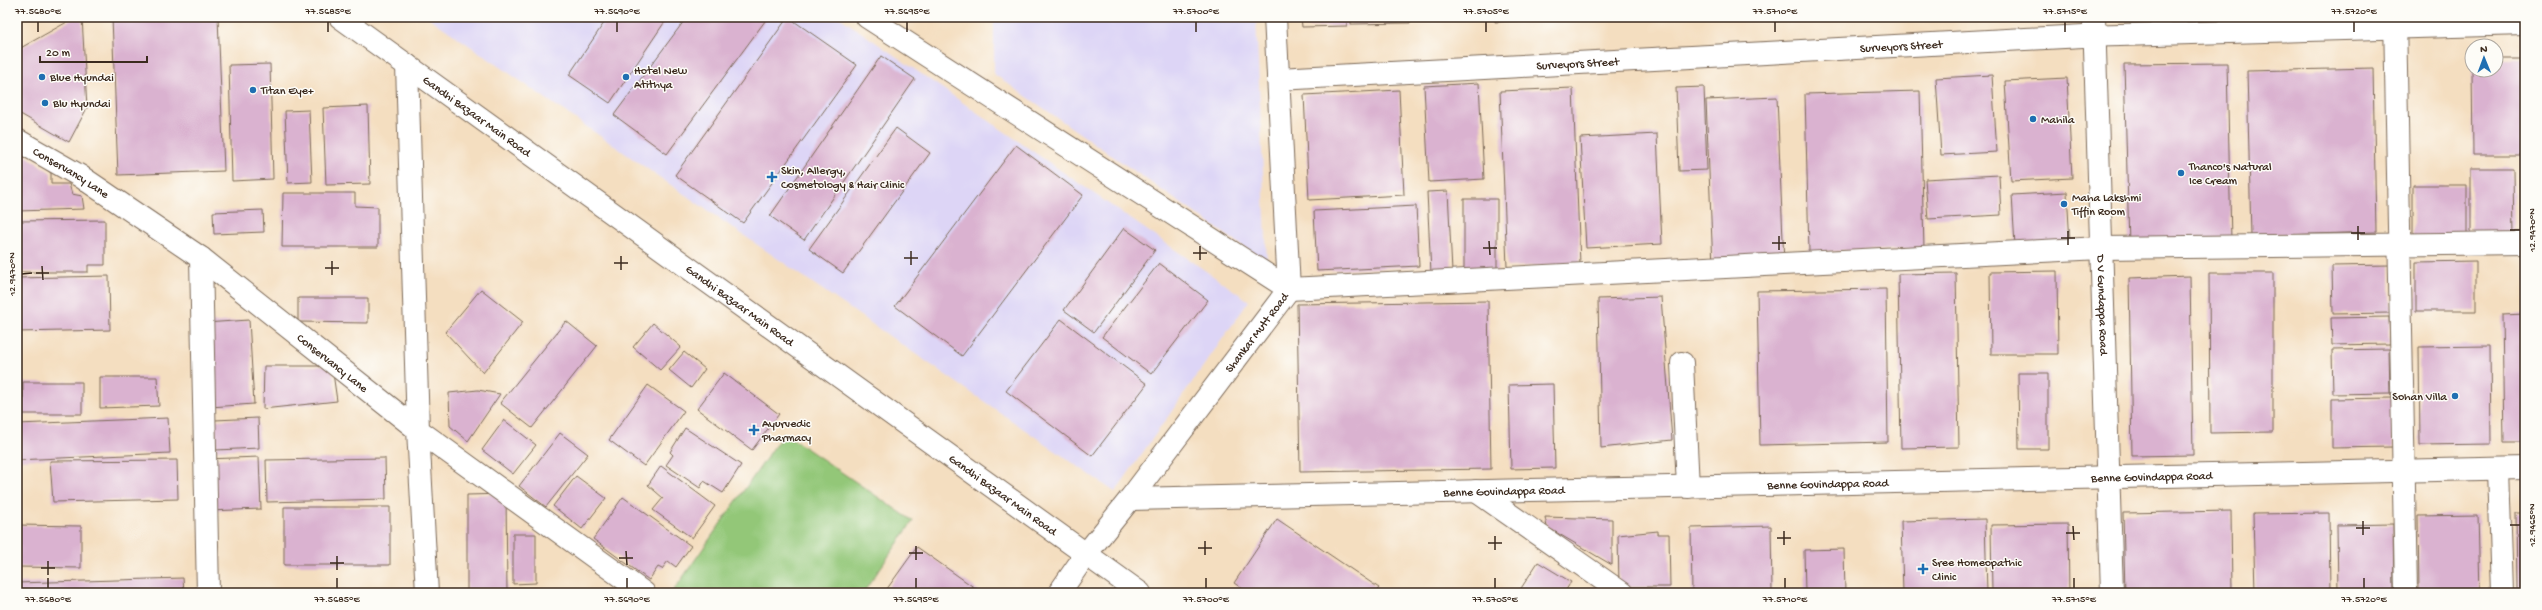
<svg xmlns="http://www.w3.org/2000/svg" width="2542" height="610" font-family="'Gochi Hand',sans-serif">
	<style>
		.built { fill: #ddd5f6 }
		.green { fill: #93c778; stroke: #67784b }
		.building { fill: #dab2d0 }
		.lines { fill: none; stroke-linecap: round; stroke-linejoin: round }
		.minor-casing { stroke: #7c6957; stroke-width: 24 }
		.minor { stroke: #fff; stroke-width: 22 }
		.ticks { fill: none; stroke: #3b2a1e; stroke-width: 1.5 }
		.poi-dot { fill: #1f6fb2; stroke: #fdfcf7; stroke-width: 1.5 }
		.labels { text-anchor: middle; stroke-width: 3; stroke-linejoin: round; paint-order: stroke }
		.street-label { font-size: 12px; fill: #3b2a1e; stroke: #fdfcf7 }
		.poi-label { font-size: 12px; fill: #3b2a1e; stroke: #fdfcf7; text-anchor: start }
		.neatline { fill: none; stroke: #3b2a1e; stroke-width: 1.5 }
		.ticks-label { font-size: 10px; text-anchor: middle; fill: #3b2a1e }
	</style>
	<rect width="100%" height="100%" fill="#fdfcf7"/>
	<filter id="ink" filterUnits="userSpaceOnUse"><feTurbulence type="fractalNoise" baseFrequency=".025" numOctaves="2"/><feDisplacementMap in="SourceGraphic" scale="8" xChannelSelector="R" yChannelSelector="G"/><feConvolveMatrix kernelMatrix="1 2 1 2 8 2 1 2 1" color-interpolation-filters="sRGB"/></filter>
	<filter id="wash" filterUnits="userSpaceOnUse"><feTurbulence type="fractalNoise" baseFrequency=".012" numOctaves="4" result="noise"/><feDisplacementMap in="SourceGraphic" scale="16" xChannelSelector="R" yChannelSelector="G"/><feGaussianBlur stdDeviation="0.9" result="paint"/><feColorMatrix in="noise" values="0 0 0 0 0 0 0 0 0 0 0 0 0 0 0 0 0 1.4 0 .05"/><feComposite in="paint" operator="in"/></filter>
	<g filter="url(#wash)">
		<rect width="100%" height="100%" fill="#f4dec0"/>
		<path class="built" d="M428 17H839L1249 301 1115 492Z
			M994 17H1256L1267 263 994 74Z"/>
		<path class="green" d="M784 433 913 521 863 593H679L674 590Z"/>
		<g id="blocks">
			<path class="building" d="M76 17H82L87 108 69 142 17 112V50Z
				M112 17H218L224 171 118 175Z
				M608 17H668L610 103 569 75Z
				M687 17H768L667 154 614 115Z
				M788 17 857 65 743 223 675 175Z
				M1301 17H1346L1347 26 1302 27Z
				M1351 17H1410V23L1351 24Z
				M1424 17H1476V19L1424 20Z
				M1495 17H1564V18L1495 22Z
				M1572 17H1617V18L1572 20Z
				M881 56 915 79 804 240 770 216Z
				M2496 59H2525V155H2473L2472 70H2496Z
				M2227 63 2231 241 2129 244 2124 64Z
				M270 64 273 179 232 181 229 65Z
				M2373 68 2376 232 2251 236 2247 71Z
				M1992 75 1997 152 1941 155 1936 78Z
				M2067 78 2072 178 2011 181 2005 81Z
				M1479 83 1484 179 1429 182 1424 86Z
				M1704 87 1707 170 1679 171 1676 88Z
				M1573 88 1580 264 1507 267 1500 91Z
				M1399 90 1404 195 1309 200 1304 95Z
				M1920 91 1924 249 1809 252 1805 94Z
				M1777 97 1784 263 1713 266 1706 100Z
				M368 106 370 184 326 185 323 108Z
				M309 110 312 182 288 183 285 111Z
				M896 128 930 153 843 273 809 249Z
				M1657 134 1662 244 1586 248 1580 138Z
				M1016 145 1083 195 962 356 895 306Z
				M17 149 51 173V184H69L72 194 82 196 84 209 17 211Z
				M2471 168H2513L2514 240H2471Z
				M1999 175 2001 215 1928 219 1925 179Z
				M2413 185H2467V236H2413Z
				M1448 191 1452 272 1431 273 1427 192Z
				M2067 192 2070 243 2015 246 2012 195Z
				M283 193H355V206L378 207V247H282Z
				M1464 199H1497V271H1464Z
				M1416 206 1419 266 1317 271 1314 211Z
				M263 210 264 232 214 234 213 212Z
				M105 220V265H88V272H17V221Z
				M1124 228 1155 250 1094 332 1064 310Z
				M2476 261V311H2416V262Z
				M1159 263 1208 300 1151 374 1102 337Z
				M2390 265V313L2333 314 2332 266Z
				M2057 271 2058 354H1991L1990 272Z
				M1956 273 1959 447 1901 448 1898 274Z
				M2209 273H2273V432L2210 433Z
				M109 276 110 330 17 332V278Z
				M2190 276 2193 455 2132 456 2129 278Z
				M481 289 523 322 483 373 445 332Z
				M1886 289 1888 442 1760 445 1757 291Z
				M1661 297 1672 440 1601 448 1598 299Z
				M298 298H368V323L298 322Z
				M1488 301 1491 469 1300 472 1297 304Z
				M2525 314V442H2504L2502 315Z
				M2389 317 2390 344 2332 345 2331 318Z
				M1061 319 1147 384 1092 456 1006 391Z
				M249 320 254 404 210 407 205 323Z
				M566 321 597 346 532 428 500 403Z
				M653 323 681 347 660 370 633 347Z
				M2490 346 2491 444 2420 445 2419 347Z
				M2389 349 2390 393 2333 394 2332 350Z
				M684 352 705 369 691 388 669 370Z
				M264 366H332L337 401 263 409Z
				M724 373 779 414 752 450 697 409Z
				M2018 373H2048V449H2019Z
				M100 377H157L159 406 100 408Z
				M23 382H82V414H23Z
				M1553 384 1555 468 1511 469 1509 385Z
				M648 385 684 411 644 466 609 440Z
				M478 390 500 394 468 441 450 426 449 393Z
				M2392 398 2393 447 2332 448V399Z
				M168 418 170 453 17 460V424Z
				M258 418 259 448 216 450 215 420Z
				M504 420 536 445 513 474 482 450Z
				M685 428 741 465 723 493 704 481 700 488 666 465 673 455 670 452Z
				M560 433 588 454 546 507 519 486Z
				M259 457 261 509 208 511 206 459Z
				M385 458 386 499 267 502 266 460Z
				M177 460 178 499 53 502 50 461Z
				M661 466 715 506 692 538 653 510 663 498 648 485Z
				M576 476 606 498 582 529 553 506Z
				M506 494 507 593H467V495Z
				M623 497 691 546 676 567 668 561 662 569 658 567 649 580 593 539Z
				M284 507H390V565H284Z
				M2231 511 2232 593H2125L2123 513Z
				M2329 513 2330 593H2255L2253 514Z
				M2516 513H2525V590H2517Z
				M2478 515 2480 593H2419L2418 516Z
				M1545 517 1612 519V565L1547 527Z
				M1277 519 1379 588 1375 593H1249L1234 583Z
				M1985 519 1987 593H1903L1901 521Z
				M2068 524 2069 593H1992L1991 525Z
				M2393 524 2394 593H2338L2337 525Z
				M17 525 81 526V568L17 567Z
				M1771 526 1772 593H1692L1691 528Z
				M1658 531V534H1669L1670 587H1619L1618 535Z
				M513 534H536V583L513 584Z
				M917 547 982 593H884Z
				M1844 549 1845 593H1805L1804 550Z
				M1538 562 1571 582 1564 593H1518Z
				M183 578 184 593H17V583Z"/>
		</g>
	</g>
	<g filter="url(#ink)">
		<use href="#blocks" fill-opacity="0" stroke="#7c6957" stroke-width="1"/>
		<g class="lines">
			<defs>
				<g id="minor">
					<path id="s1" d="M340 17 1140 593"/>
					<path d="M867 17 1289 289 2101 248 2525 243"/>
					<path id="s2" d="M2094 17 2112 593"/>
					<path d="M2395 17 2406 593"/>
					<path d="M407 65 418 430 427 593"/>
					<path id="s3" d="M1278 79 2083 36 2525 24"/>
					<path id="s4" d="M17 140 80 176 201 258 418 430 644 593"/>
					<path d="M201 258 208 593"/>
					<path d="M1682 363 1688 487"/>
					<path d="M2498 469 2502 593"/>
					<path d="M1476 491 1622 593"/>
					<path id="s5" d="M1130 499 2525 468"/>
					<path id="s6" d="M1059 593 1086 554 1130 499 1289 289 1275 17"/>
				</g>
			</defs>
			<use href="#minor" class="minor-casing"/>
			<use href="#minor" class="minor"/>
		</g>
	</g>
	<path class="ticks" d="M38 22V32M328 22V32M617 22V32M907 22V32M1196 22V32M1486 22V32M1775 22V32M2065 22V32M2354 22V32M2358 226V240M2510 230H2520M2068 231V245M2351 233H2365M1779 236V250M2061 238H2075M1489 241 1490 255M1772 243H1786M1200 246V260M1483 248H1497M911 251V265M1193 253H1207M621 256V270M904 258H918M332 261V275M614 263H628M42 266 43 280M325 268H339M36 273H49M22 274 32 273M2363 521V535M2510 525H2520M2073 526 2074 540M2356 528H2370M1784 531V545M2066 533H2080M1495 536V550M1777 538H1791M1205 541V555M1488 543H1502M916 546V560M1198 548H1212M626 551 627 565M909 553H923M337 556V570M619 558H633M48 561V575M330 563H344M41 568H55M48 578V588M337 578V588M627 578V588M916 578V588M1206 578V588M1495 578V588M1785 578V588M2074 578V588M2364 578V588"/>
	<g class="poi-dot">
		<circle cx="42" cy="77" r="4"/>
		<circle cx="626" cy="77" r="4"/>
		<circle cx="253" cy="90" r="4"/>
		<circle cx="45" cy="103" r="4"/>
		<circle cx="2033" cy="119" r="4"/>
		<circle cx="2181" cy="173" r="4"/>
		<path d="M770 171h4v4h4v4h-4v4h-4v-4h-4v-4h4z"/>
		<circle cx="2064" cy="204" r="4"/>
		<circle cx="2455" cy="396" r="4"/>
		<path d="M752 424h4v4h4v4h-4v4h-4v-4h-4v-4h4z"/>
		<path d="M1921 563h4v4h4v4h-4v4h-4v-4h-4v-4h4z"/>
	</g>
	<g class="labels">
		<g class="street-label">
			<text dy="4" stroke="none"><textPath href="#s3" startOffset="624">Surveyors Street</textPath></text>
			<text dy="4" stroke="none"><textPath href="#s3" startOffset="300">Surveyors Street</textPath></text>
			<text dy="4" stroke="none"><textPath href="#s1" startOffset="169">Gandhi Bazaar Main Road</textPath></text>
			<text dy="4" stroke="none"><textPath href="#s4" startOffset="63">Conservancy Lane</textPath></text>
			<text dy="4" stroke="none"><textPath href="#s1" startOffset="493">Gandhi Bazaar Main Road</textPath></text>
			<text dy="4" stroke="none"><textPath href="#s2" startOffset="288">D V Gundappa Road</textPath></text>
			<text dy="4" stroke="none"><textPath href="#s6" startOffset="327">Shankar Mutt Road</textPath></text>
			<text dy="4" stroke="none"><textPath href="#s4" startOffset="387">Conservancy Lane</textPath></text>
			<text dy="4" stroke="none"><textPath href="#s5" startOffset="1022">Benne Govindappa Road</textPath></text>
			<text dy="4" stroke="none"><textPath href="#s5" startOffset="698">Benne Govindappa Road</textPath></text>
			<text dy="4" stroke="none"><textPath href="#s5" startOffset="374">Benne Govindappa Road</textPath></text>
			<text dy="4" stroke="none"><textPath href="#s1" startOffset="817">Gandhi Bazaar Main Road</textPath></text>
		</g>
		<g class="poi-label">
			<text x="634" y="74">Hotel New<tspan x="634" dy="14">Atithya</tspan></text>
			<text x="50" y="81">Blue Hyundai</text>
			<text x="261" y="94">Titan Eye+</text>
			<text x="53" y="107">Blu Hyundai</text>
			<text x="2041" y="123">Mahila</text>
			<text x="2189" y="170">Thanco's Natural<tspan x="2189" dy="14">Ice Cream</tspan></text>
			<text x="781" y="174">Skin, Allergy,<tspan x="781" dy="14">Cosmetology &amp; Hair Clinic</tspan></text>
			<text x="2072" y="201">Maha Lakshmi<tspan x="2072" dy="14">Tiffin Room</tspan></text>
			<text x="2447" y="400" text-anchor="end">Sohan Villa</text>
			<text x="762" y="427">Ayurvedic<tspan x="762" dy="14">Pharmacy</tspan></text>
			<text x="1932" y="566">Sree Homeopathic<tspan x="1932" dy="14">Clinic</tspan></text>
		</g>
	</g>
	<rect width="2542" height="610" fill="none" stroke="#fdfcf7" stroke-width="44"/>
	<g transform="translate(2484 58) rotate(359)"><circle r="19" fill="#fdfcf7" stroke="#afa8a0"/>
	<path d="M0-3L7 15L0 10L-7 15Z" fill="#1f6fb2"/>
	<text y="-6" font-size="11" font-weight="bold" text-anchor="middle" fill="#3b2a1e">N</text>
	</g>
	<path d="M40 56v6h107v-6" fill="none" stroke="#3b2a1e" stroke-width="2"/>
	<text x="46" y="56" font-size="12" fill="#3b2a1e" stroke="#fdfcf7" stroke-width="3" paint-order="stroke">20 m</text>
	<rect x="22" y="22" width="2498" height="566" class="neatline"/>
	<g class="ticks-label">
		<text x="38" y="14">77.5680°E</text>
		<text x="328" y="14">77.5685°E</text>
		<text x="617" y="14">77.5690°E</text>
		<text x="907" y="14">77.5695°E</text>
		<text x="1196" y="14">77.5700°E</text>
		<text x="1486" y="14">77.5705°E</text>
		<text x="1775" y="14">77.5710°E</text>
		<text x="2065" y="14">77.5715°E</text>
		<text x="2354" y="14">77.5720°E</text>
		<text transform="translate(2531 230) rotate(-90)" y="4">12.9470°N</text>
		<text transform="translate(11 274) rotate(-90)" y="4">12.9470°N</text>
		<text transform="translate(2531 525) rotate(-90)" y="4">12.9465°N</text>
		<text x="48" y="602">77.5680°E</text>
		<text x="337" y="602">77.5685°E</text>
		<text x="627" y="602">77.5690°E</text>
		<text x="916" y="602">77.5695°E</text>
		<text x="1206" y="602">77.5700°E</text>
		<text x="1495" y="602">77.5705°E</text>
		<text x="1785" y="602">77.5710°E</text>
		<text x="2074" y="602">77.5715°E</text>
		<text x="2364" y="602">77.5720°E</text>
	</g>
</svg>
